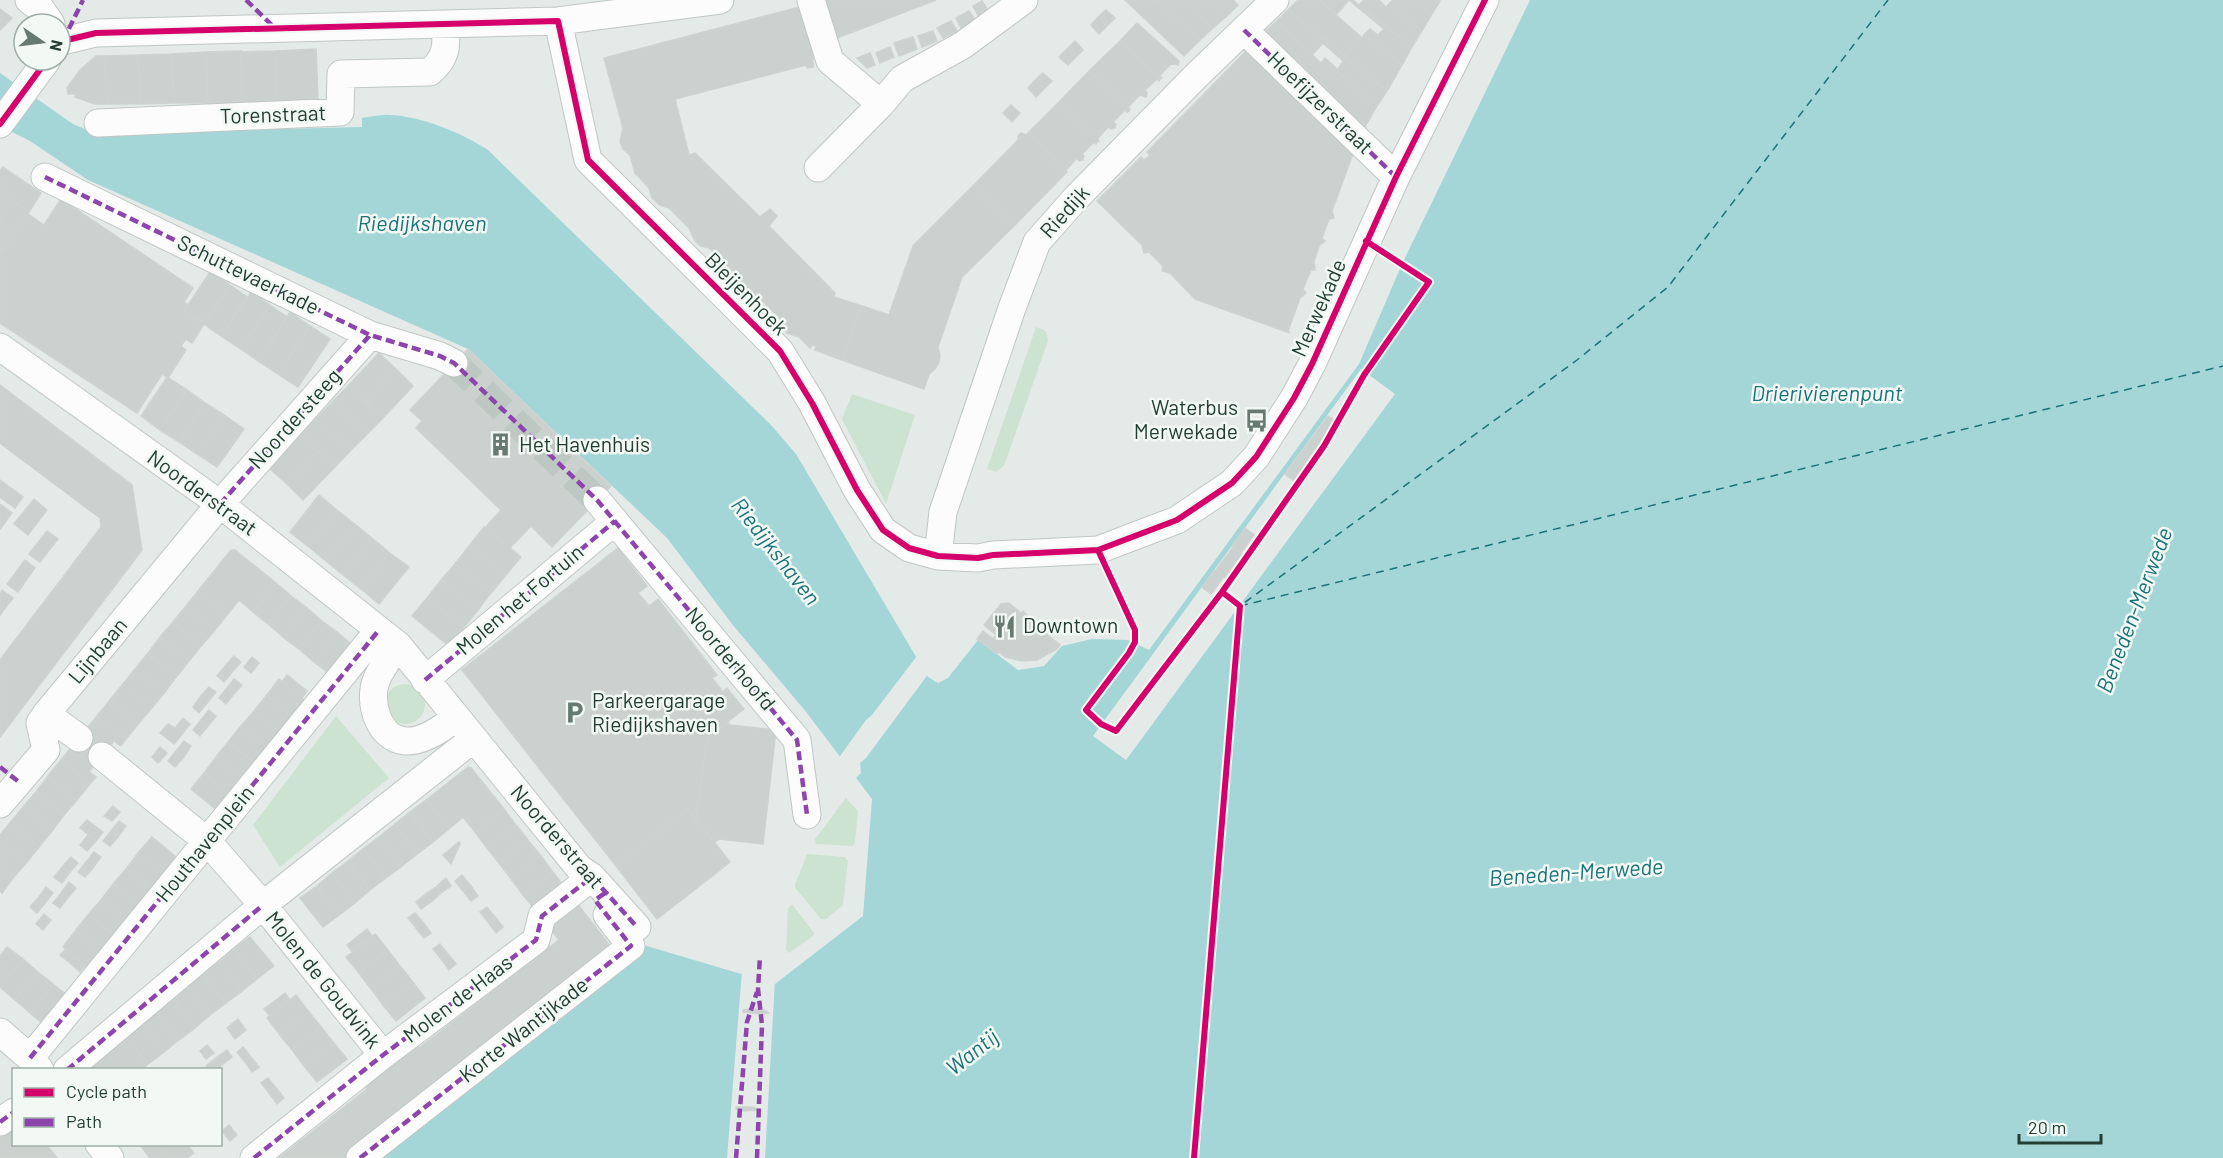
<svg xmlns="http://www.w3.org/2000/svg" width="2223" height="1158" font-family="Barlow,sans-serif">
	<style>
		.green { fill: #cde3d2 }
		.water { fill: #a4d6d8 }
		.pier { fill: #e4eae7 }
		.lines { fill: none; stroke-linecap: round; stroke-linejoin: round }
		.ferry { stroke: #1b737a; stroke-width: 1.5; stroke-dasharray: 8 6; stroke-linecap: butt }
		.building { fill: #cbd1ce; stroke: #cdd3d0; stroke-width: 1.5 }
		.minor-tunnel { stroke: #bdc8c3; stroke-width: 27; stroke-dasharray: 27 14; stroke-linecap: butt }
		.minor-casing { stroke: #c1c7c4; stroke-width: 29 }
		.minor { stroke: #fbfcfb; stroke-width: 27 }
		.quiet { stroke: #8e44ad; stroke-width: 4.5; stroke-dasharray: 9 4.5; stroke-linecap: butt }
		.cycleway-casing { stroke: #f2f9f5; stroke-width: 10 }
		.cycleway { stroke: #d6006c; stroke-width: 6 }
		.labels { text-anchor: middle; stroke-width: 5; stroke-linejoin: round; paint-order: stroke }
		.street-label { font-size: 21px; fill: #223e33; stroke: #f2f9f5 }
		.poi-label { font-size: 21px; fill: #223e33; stroke: #f2f9f5; text-anchor: start }
		.water-label { font-size: 22px; font-style: italic; fill: #1b737a; stroke: #f2f9f5 }
	</style>
	<rect width="100%" height="100%" fill="#e4eae7"/>
	<path class="green" d="M1036 327C1044 330 1048 331 1048 341L1004 466 996 472 987 469Z
		M852 394 915 415 886 504 842 419Z
		M385 704a20 20 0 1 1 40 0a20 20 0 1 1-40 0Z
		M336 716 389 778 280 867 253 825Z
		M846 798 858 811 855 843 852 846 816 844 815 839Z
		M807 854 845 857 848 861 843 905 826 919H821L795 888V885Z
		M792 904 814 933 813 936 789 953 786 950 788 908Z"/>
	<path class="water" d="M1530 0H2223V1158H368L640 944 775 984 863 916 872 799 807 713 732 624 667 538 468 349 88 180 30 141 0 126V73L73 124 94 133 362 127V118C371 117 381 114 390 115 421 116 462 133 488 150L771 425 796 454 928 677 938 683 948 678 978 640 1018 670 1044 666 1062 646 1092 639 1128 640 1149 650 1359 364 1402 264Z"/>
	<path class="pier" d="M1361 369 1395 394 1126 760 1093 736Z
		M917 656 929 673 866 758 860 763 861 773 854 780 838 759 866 720 872 715Z
		M742 971 775 980 765 1158H727Z"/>
	<g class="lines">
		<path class="ferry" d="M1240 606 2223 366
			M1194 1158 1240 606 1577 360 1668 287 1888 0"/>
	</g>
	<path class="building" d="M826 0H897L902 13 837 38 823 1Z
		M897 0H936L902 13Z
		M1125 0H1156L1200 40 1184 56Z
		M1156 0H1185L1213 28 1200 40Z
		M1185 0H1211L1227 16 1213 28Z
		M1211 0H1233L1238 5 1227 16Z
		M1298 0H1319L1360 36 1344 56 1288 10Z
		M1319 0H1353L1373 17 1372 19 1349 0 1337 14Z
		M1364 0H1379L1386 7 1388 5 1422 31 1412 47 1359 5Z
		M1393 0H1413L1432 14 1422 31 1388 5Z
		M1413 0H1438L1440 1 1432 14Z
		M982 1 989 12 979 17 973 6Z
		M800 7 813 57V67L807 68 806 65 675 99 689 155 695 153 760 217 770 209 777 216 769 226 835 293 834 297 862 306 842 360 815 350 816 346 812 345 810 348 799 337 787 333 782 327 779 317 758 297 744 290 739 277 709 248 701 246 695 241 689 228 669 208 660 205 652 198 649 188 635 173 630 155 623 149 620 142 623 128 604 58Z
		M0 9 12 18 0 30Z
		M1106 10 1115 18 1107 26 1098 17Z
		M1288 10 1346 57 1343 61 1323 43 1312 55 1321 63 1325 58 1336 68 1335 70 1330 72 1277 21Z
		M969 11 975 20 961 28 956 18Z
		M1098 17 1107 26 1099 34 1091 25Z
		M1373 17 1412 47 1402 65 1364 35 1370 29 1378 35 1384 29 1372 19Z
		M951 21 957 31 943 38 937 28Z
		M1277 21 1330 72 1314 87 1261 35Z
		M1137 23 1179 61 1178 65 1171 64 1159 76 1162 78 1160 79 1121 40Z
		M933 31 937 41 922 47 918 36Z
		M1364 35 1402 65 1387 91 1344 56 1360 36 1362 38Z
		M913 37 917 49 899 56 894 43Z
		M1121 40 1160 79 1159 81 1157 79 1145 90 1147 93 1146 97 1140 95 1128 107 1130 109 1129 111 1089 71Z
		M1075 41 1083 50 1075 58 1067 49Z
		M1251 46 1355 148 1332 211 1334 218 1329 219 1322 238 1325 241 1319 246 1314 262 1315 270H1311L1303 289 1306 293 1300 298 1288 331 1290 333 1195 299 1170 273 1162 271 1163 266 1149 252 1144 253 1142 245 1097 201 1141 157 1144 160 1150 155 1147 152Z
		M890 47 894 57 880 63 876 53Z
		M316 49 318 99 276 101 275 51Z
		M1067 49 1075 58 1068 65 1059 57Z
		M241 51 242 102 208 103 206 52Z
		M206 52 208 103H174L172 54Z
		M241 52 275 51 276 101 242 102Z
		M870 53 875 65 867 68 857 58Z
		M172 54 174 103 140 104 138 55Z
		M138 55 140 104H108L104 56Z
		M96 56H104L108 104H95L75 97 76 94H68L67 88 80 70Z
		M1346 57 1387 91 1377 106 1335 70 1338 69Z
		M1333 69 1377 106 1362 132 1314 87Z
		M1089 71 1129 111 1127 112 1125 110 1113 122 1116 124 1115 128 1111 129 1108 127 1097 139 1099 141 1097 142 1058 103Z
		M1043 73 1052 81 1044 89 1035 80Z
		M1035 80 1044 89 1036 97 1028 88Z
		M1058 103 1097 142 1096 144 1094 142 1082 154 1084 156 1083 160 1079 161 1077 158 1065 171 1028 133Z
		M1011 105 1020 113 1012 122 1003 113Z
		M1021 133 1026 135 1028 133 1067 172 1014 226 973 186 1018 140V136Z
		M3 167 41 193 29 212 0 193V171Z
		M973 186 1014 226 962 277 938 347 940 355 939 362 935 369 929 374 924 389 842 360 862 306 889 315 913 246Z
		M0 193 29 212 16 232 0 221Z
		M61 199 193 288 184 302 188 305 184 311 204 324 192 343 186 339 181 346 186 350 168 378 162 374 137 413 0 323V251H3L28 214 44 225Z
		M0 221 16 232 3 251 0 249Z
		M210 272 230 285 204 324 184 311Z
		M230 285 247 297 221 336 204 324Z
		M251 292 270 305 241 349 221 336Z
		M270 305 287 317 258 361 241 349Z
		M290 312 310 326 278 374 258 361Z
		M310 326 330 339 298 387 278 374Z
		M468 349 611 486 552 547 531 526 510 548 485 528 501 510 416 428 422 421 410 410Z
		M379 353 396 369 365 402 348 386Z
		M396 369 413 386 382 419 365 402Z
		M167 377 187 390 160 430 141 416Z
		M0 385 132 485 142 550 0 737V660L101 527 100 518 0 443Z
		M348 386 382 419 366 435 332 402Z
		M187 390 205 403 179 442 160 430Z
		M332 402 366 435 350 451 316 419Z
		M205 403 224 415 197 454 179 442Z
		M224 415 244 429 217 467 197 454Z
		M1328 416 1333 419 1319 446 1294 481 1285 474Z
		M316 419 350 451 335 467 301 435Z
		M301 435 318 451 287 484 269 468Z
		M318 451 335 467 303 500 287 484Z
		M0 480 23 497 15 508 0 497Z
		M319 495 338 511 309 547 290 532Z
		M34 499 47 510 28 535 14 524Z
		M0 504 12 513 0 529Z
		M338 511 356 525 326 561 309 547Z
		M356 525 373 539 343 575 326 561Z
		M484 527 521 557 506 575 469 546Z
		M1245 528 1254 535 1241 553 1232 546Z
		M47 531 58 539 40 562 29 554Z
		M373 539 390 553 361 589 343 575Z
		M469 546 506 575 491 593 455 564Z
		M1233 547 1242 554 1225 577 1216 570Z
		M618 548 647 586 638 593 649 606 658 599 717 675 712 678 723 692 727 688 744 709 707 738 696 819 688 809 616 866 462 670Z
		M231 550H235L276 583 253 612 239 600 227 615 198 591Z
		M390 553 409 567 379 604 361 589Z
		M25 560 35 568 18 592 7 584Z
		M455 564 491 593 478 610 441 580Z
		M1215 570 1224 576 1211 594 1202 587Z
		M441 580 478 610 464 627 427 598Z
		M276 583 291 596 268 624 253 612Z
		M2 590 13 598 0 615V593Z
		M198 591 227 615 215 630 185 607Z
		M291 596 307 608 283 637 268 624Z
		M427 598 464 627 449 646 412 616Z
		M1009 603 1021 613 1023 611 1033 621V623L1060 645 1057 649 1037 660 1022 661 1005 657 999 652 997 654 977 639 983 631 993 639 996 635 984 625 1001 604Z
		M185 607 215 630 202 645 173 622Z
		M307 608 322 621 299 649 283 637Z
		M322 621 338 633 314 662 299 649Z
		M173 622 202 645 189 661 160 637Z
		M338 633 354 646 331 675 314 662Z
		M160 637 189 661 177 676 148 653Z
		M148 653 177 676 165 692 135 669Z
		M234 656 241 662 233 671 226 665Z
		M252 657 259 663 251 673 244 667Z
		M226 665 233 671 224 682 217 676Z
		M135 669 165 692 152 708 123 684Z
		M287 675 297 683 292 690 282 682Z
		M234 679 242 685 233 695 226 689Z
		M279 679 308 703 295 719 266 696Z
		M297 683 307 691 302 698 292 690Z
		M123 684 152 708 139 723 110 700Z
		M209 687 216 692 208 702 201 696Z
		M226 689 233 695 226 704 219 698Z
		M201 696 208 702 199 713 193 707Z
		M266 696 295 719 282 735 254 711Z
		M110 700 139 723 126 739 97 716Z
		M209 710 216 716 208 726 201 720Z
		M254 711 282 735 270 750 241 726Z
		M97 716 126 739 121 746 114 741 102 756 79 738Z
		M183 718 190 724 183 733 176 727Z
		M201 720 208 726 200 736 193 730Z
		M728 722 730 725 776 730 763 844 719 839 714 843 696 819 707 738Z
		M168 724 183 733 174 744 160 733Z
		M241 726 270 750 258 765 228 742Z
		M79 738 102 756 89 772 96 777 90 784 61 760Z
		M184 741 191 746 184 757 176 751Z
		M228 742 258 765 245 781 216 757Z
		M160 747 167 753 158 763 152 757Z
		M176 751 184 757 175 767 168 761Z
		M216 757 245 781 232 796 204 773Z
		M61 760 90 784 77 800 48 776Z
		M468 767 471 768 504 809 475 832 463 817 449 829 426 800Z
		M204 773 232 796 219 812 191 789Z
		M48 776 77 800 64 815 36 792Z
		M36 792 64 815 52 831 23 807Z
		M426 800 449 829 433 842 410 812Z
		M113 806 120 812 112 821 104 816Z
		M23 807 52 831 39 847 10 823Z
		M504 809 516 825 487 848 475 832Z
		M688 809 730 862 657 919 616 866Z
		M410 812 433 842 417 854 395 824Z
		M87 820 103 832 96 841 80 828Z
		M119 821 126 826 118 837 111 831Z
		M10 823 39 847 27 862 0 841V835Z
		M395 824 417 854 402 866 379 837Z
		M516 825 528 840 499 863 487 848Z
		M111 831 118 837 110 846 103 841Z
		M88 835 96 841 87 851 80 845Z
		M152 837 180 860 167 877 138 853Z
		M379 837 402 866 386 878 363 849Z
		M528 840 541 856 511 879 499 863Z
		M0 841 27 862 14 877 0 866Z
		M459 842 460 844 451 864 443 855Z
		M363 849 386 878 370 890 348 861Z
		M94 852 101 857 93 868 86 862Z
		M138 853 167 877 155 892 126 869Z
		M541 856 553 872 523 895 511 879Z
		M71 857 78 863 70 872 63 866Z
		M348 861 370 890 355 903 332 873Z
		M86 862 93 868 85 877 78 872Z
		M0 866 14 877 2 893 0 891Z
		M63 866 70 872 62 883 54 877Z
		M126 869 155 892 142 908 113 884Z
		M553 872 565 888 536 911 523 895Z
		M332 873 355 903 339 915 317 886Z
		M462 875 471 886 463 891 455 881Z
		M446 878 451 886 441 893 436 887Z
		M69 882 76 888 68 898 61 893Z
		M113 884 142 908 130 923 101 900Z
		M317 886 339 915 323 927 300 898Z
		M471 886 478 896 471 901 463 891Z
		M46 887 53 893 45 903 39 897Z
		M436 887 441 893 431 902 426 894Z
		M61 893 68 898 60 908 53 903Z
		M426 894 431 902 421 909 416 902Z
		M39 897 45 903 37 913 30 907Z
		M101 900 130 923 117 938 88 915Z
		M576 902 615 952 351 1158H279L367 1089 361 1081 413 1040 419 1048 559 940 547 925Z
		M487 907 495 917 488 922 480 912Z
		M415 913 423 922 416 928 408 918Z
		M44 914 51 920 43 930 36 924Z
		M88 915 117 938 105 954 76 930Z
		M495 917 503 927 496 933 488 922Z
		M423 922 431 933 424 938 416 928Z
		M367 929 372 936 362 944 357 937Z
		M76 930 105 954 91 970 63 947Z
		M375 934 388 950 359 973 346 957Z
		M250 937 274 966 257 979 234 949Z
		M357 937 362 944 352 952 347 945Z
		M440 944 448 954 441 959 433 949Z
		M7 947 23 959 0 987V956Z
		M66 949 75 957 70 963 60 955Z
		M234 949 257 979 242 991 219 962Z
		M388 950 400 966 371 989 359 973Z
		M448 954 456 964 449 970 441 959Z
		M75 957 86 965 80 972 70 963Z
		M23 959 38 972 15 1000 0 987Z
		M219 962 242 991 226 1003 203 974Z
		M400 966 412 981 383 1005 371 989Z
		M38 972 53 984 30 1013 15 1000Z
		M203 974 226 1003 210 1015 187 986Z
		M412 981 425 998 396 1021 383 1005Z
		M53 984 70 997 46 1026 30 1013Z
		M187 986 210 1015 195 1028 172 998Z
		M285 993 290 1000 280 1008 275 1001Z
		M296 995 309 1012 280 1035 267 1018Z
		M172 998 195 1028 179 1040 156 1011Z
		M275 1001 280 1008 270 1016 264 1009Z
		M751 1009 764 1010 769 1013 763 1014 743 1012V1010Z
		M156 1011 179 1040 164 1052 141 1023Z
		M309 1012 321 1027 292 1050 280 1035Z
		M238 1019 246 1030 235 1039 227 1028Z
		M141 1023 164 1052 148 1064 125 1035Z
		M321 1027 334 1043 304 1066 292 1050Z
		M125 1035 148 1064 142 1070H81Z
		M334 1043 347 1059 317 1082 304 1066Z
		M207 1045 214 1053 206 1059 200 1051Z
		M243 1047 251 1057 245 1062 237 1052Z
		M227 1050 232 1057 222 1065 216 1058Z
		M251 1057 259 1067 252 1072 245 1062Z
		M216 1058 222 1065 216 1070H209L206 1066Z
		M268 1078 276 1088 269 1093 261 1083Z
		M276 1088 284 1098 277 1104 269 1093Z
		M736 1107H752L761 1110 743 1111 736 1109Z
		M14 1122V1144H46L57 1158H0V1133Z
		M229 1125 237 1135 230 1141 222 1131Z
		M172 1144H187L194 1153 187 1158H155Z
		M172 1144 155 1158H150L140 1145Z"/>
	<g class="lines">
		<path class="minor-tunnel" d="M454 363 597 500"/>
		<defs>
			<path id="minor" d="M29 0 40 8 51 24
				M811 0 830 61 881 104
				M558 21 588 160 780 351 812 403 857 490 883 530 909 548 938 556 978 558 993 555 1098 550 1177 520 1232 483 1256 457 1294 398 1312 364 1396 177 1485 0
				M1244 30 1396 177
				M63 41 96 33 558 21 720 0
				M98 123 340 112 341 74 430 72C447 57 447 46 445 25
				M0 124 47 60
				M818 168 881 104 902 79 963 45 1024 0
				M45 177 370 335 440 356 454 363
				M0 347 220 504 398 645 579 868 592 877 637 927
				M597 500 797 740 807 815
				M938 556 943 512 1012 308 1037 242 1076 198 1196 76 1275 0
				M398 645C391 656 380 669 376 681 368 703 379 739 405 741 423 742 443 728 455 718
				M425 680 615 521
				M46 714 79 738
				M102 756 208 842 263 905 383 1055
				M0 804 46 750 40 723 46 714 220 504 370 335
				M0 1032 30 1058 40 1070
				M30 1058 379 630
				M67 1070 263 905 473 739
				M0 1122 14 1112
				M99 1144 110 1158
				M254 1158 383 1055 536 940 542 916 592 877
				M360 1158 631 946 607 915"/>
		</defs>
		<use href="#minor" class="minor-casing"/>
		<use href="#minor" class="minor"/>
		<path class="quiet" d="M246 0 276 29
			M1244 30 1396 177
			M63 41 83 0
			M45 177 370 335 440 356 454 363 597 500 797 740 807 815
			M220 504 370 335
			M425 680 615 521
			M0 767 19 782
			M30 1058 379 630
			M67 1070 263 905
			M0 1122 14 1112
			M254 1158 383 1055 536 940 542 916 592 877 637 927
			M360 1158 631 946 595 900 605 893
			M736 1158 747 1022 757 992
			M757 1158 762 1025 758 989 760 956"/>
		<defs>
			<path id="cycleway" d="M60 44 63 41 96 33 558 21 588 160 780 351 812 403 857 490 883 530 909 548 938 556 978 558 993 555 1098 550 1177 520 1232 483 1256 457 1294 398 1312 364 1396 177 1485 0
				M0 124 47 60
				M1098 550 1135 630V642L1129 653 1086 710 1101 724 1116 731 1222 592 1324 446 1364 375 1429 282 1366 241
				M1194 1158 1240 606 1222 592"/>
		</defs>
		<use href="#cycleway" class="cycleway-casing"/>
		<use href="#cycleway" class="cycleway"/>
	</g>
	<defs>
		<symbol id="bus-bare" viewBox="-9 -9 18 18"><path d="M-5-6H5V4H4V6H2V4H-2V6H-4V4H-5ZM-3.5-4V0h7V-4ZM-3.5 1.2v1.5H-2V1.2ZM2 1.2v1.5H3.5V1.2Z" fill="#667a72" stroke="#f2f9f5" stroke-width="2.5" paint-order="stroke"/></symbol>
		<symbol id="building-bare" viewBox="-9 -9 18 18"><path d="M-4-6H4V6H1V3H-1V6H-4ZM-2.5-4.3h1.7v1.8h-1.7ZM.8-4.3h1.7v1.8H.8ZM-2.5-1h1.7V.8h-1.7ZM.8-1h1.7V.8H.8Z" fill="#667a72" stroke="#f2f9f5" stroke-width="2.5" paint-order="stroke"/></symbol>
		<symbol id="restaurant-bare" viewBox="-9 -9 18 18"><path d="M-5-6h1v4h1v-4h1v4h1v-4h1v5L-1.5 .5V6h-2V.5L-5-1ZM5-6V6H3V1.5H1.5Q1.5-4 5-6Z" fill="#667a72" stroke="#f2f9f5" stroke-width="2.5" paint-order="stroke"/></symbol>
		<symbol id="parking-bare" viewBox="-9 -9 18 18"><path d="M-3.5-5.5H1a3.5 3.5 0 0 1 0 7H-1V5.5H-3.5ZM-1-3.4V-.6H.8a1.4 1.4 0 0 0 0-2.8Z" fill="#667a72" stroke="#f2f9f5" stroke-width="2.5" paint-order="stroke"/></symbol>
	</defs>
	<g fill-rule="evenodd">
		<use href="#bus-bare" x="1240" y="404" width="33" height="33"/>
		<use href="#building-bare" x="484" y="428" width="33" height="33"/>
		<use href="#restaurant-bare" x="988" y="610" width="33" height="33"/>
		<use href="#parking-bare" x="558" y="696" width="33" height="33"/>
	</g>
	<g class="labels">
		<g class="street-label">
			<text transform="translate(1320 103) rotate(44)" y="7">Hoefijzerstraat</text>
			<text transform="translate(273 115) rotate(-2)" y="7">Torenstraat</text>
			<text transform="translate(1065 212) rotate(-48)" y="7">Riedijk</text>
			<text transform="translate(248 275) rotate(26)" y="7">Schuttevaerkade</text>
			<text transform="translate(746 294) rotate(45)" y="7">Bleijenhoek</text>
			<text transform="translate(1319 308) rotate(-66)" y="7">Merwekade</text>
			<text transform="translate(295 419) rotate(-48)" y="7">Noordersteeg</text>
			<text transform="translate(202 493) rotate(36)" y="7">Noorderstraat</text>
			<text transform="translate(520 600) rotate(-40)" y="7">Molen het Fortuin</text>
			<text transform="translate(98 651) rotate(-50)" y="7">Lijnbaan</text>
			<text transform="translate(730 659) rotate(50)" y="7">Noorderhoofd</text>
			<text transform="translate(557 837) rotate(49)" y="7">Noorderstraat</text>
			<text transform="translate(205 844) rotate(-51)" y="7">Houthavenplein</text>
			<text transform="translate(323 980) rotate(51)" y="7">Molen de Goudvink</text>
			<text transform="translate(458 999) rotate(-37)" y="7">Molen de Haas</text>
			<text transform="translate(524 1030) rotate(-38)" y="7">Korte Wantijkade</text>
		</g>
		<g class="poi-label">
			<text x="1238" y="415" text-anchor="end">Waterbus<tspan x="1238" dy="24">Merwekade</tspan></text>
			<text x="519" y="452">Het Havenhuis</text>
			<text x="1023" y="633">Downtown</text>
			<text x="592" y="708">Parkeergarage<tspan x="592" dy="24">Riedijkshaven</tspan></text>
		</g>
		<g class="water-label">
			<text x="422" y="231">Riedijkshaven</text>
			<text x="1827" y="401">Drierivierenpunt</text>
			<text transform="translate(776 551) rotate(52)" y="8">Riedijkshaven</text>
			<text transform="translate(2134 610) rotate(-69)" y="8">Beneden-Merwede</text>
			<text transform="translate(1576 872) rotate(-4)" y="8">Beneden-Merwede</text>
			<text transform="translate(972 1052) rotate(-38)" y="8">Wantij</text>
		</g>
	</g>
	<rect x="12" y="1068" width="210" height="78" fill="#f2f9f5" stroke="#9faea7" stroke-width="1.5"/>
	<rect x="24" y="1088" width="30" height="9" fill="#d6006c" stroke="#9faea7" stroke-width="1.5"/>
	<text x="66" y="1098" font-size="18" fill="#223e33">Cycle path</text>
	<rect x="24" y="1118" width="30" height="9" fill="#8e44ad" stroke="#9faea7" stroke-width="1.5"/>
	<text x="66" y="1128" font-size="18" fill="#223e33">Path</text>
	<g transform="translate(42 42) rotate(104)"><circle r="28" fill="#f2f9f5" stroke="#9faea7" stroke-width="1.5"/>
	<path d="M0-4.5L10 22L0 15L-10 22Z" fill="#667a72"/>
	<text y="-9" font-size="16" font-weight="bold" text-anchor="middle" fill="#223e33">N</text>
	</g>
	<path d="M2019 1134v9h82v-9" fill="none" stroke="#223e33" stroke-width="3"/>
	<text x="2028" y="1134" font-size="18" fill="#223e33" stroke="#f2f9f5" stroke-width="4.5" paint-order="stroke">20 m</text>
</svg>
